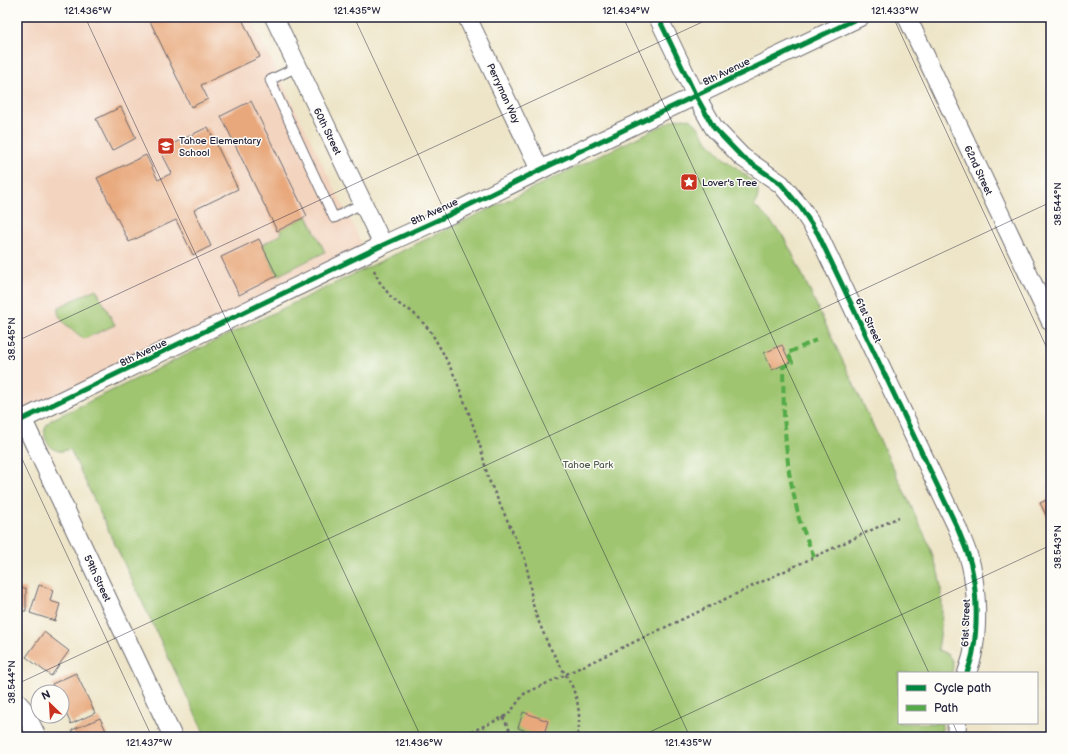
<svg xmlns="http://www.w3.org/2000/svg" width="1068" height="754" font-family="'Balsamiq Sans',sans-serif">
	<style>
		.built { fill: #f3d4bf }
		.green { fill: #9fc570; stroke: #607456 }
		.building { fill: #e8a87b }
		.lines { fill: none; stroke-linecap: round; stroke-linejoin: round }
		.lane-casing { stroke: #69666c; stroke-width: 11 }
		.street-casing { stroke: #69666c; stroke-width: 20 }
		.path { stroke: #69666c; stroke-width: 2.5; stroke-dasharray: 3 3; stroke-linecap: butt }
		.lane { stroke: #fff; stroke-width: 9 }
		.street { stroke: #fff; stroke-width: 18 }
		.quiet { stroke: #53aa46; stroke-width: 4; stroke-dasharray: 8 4; stroke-linecap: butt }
		.cycleway-casing { stroke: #fdfcf7; stroke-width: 8 }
		.cycleway { stroke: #00873e; stroke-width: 5 }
		.ticks { fill: none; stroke: #22223b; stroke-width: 1; stroke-opacity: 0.45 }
		.labels { text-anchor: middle; stroke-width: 3; stroke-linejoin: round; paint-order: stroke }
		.street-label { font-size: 10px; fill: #22223b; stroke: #fdfcf7 }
		.poi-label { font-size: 10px; fill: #22223b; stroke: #fdfcf7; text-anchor: start }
		.park-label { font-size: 10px; fill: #4e5b4e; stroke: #fdfcf7 }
		.neatline { fill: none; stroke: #22223b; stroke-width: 1.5 }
		.ticks-label { font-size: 10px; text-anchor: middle; fill: #22223b }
	</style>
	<rect width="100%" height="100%" fill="#fdfcf7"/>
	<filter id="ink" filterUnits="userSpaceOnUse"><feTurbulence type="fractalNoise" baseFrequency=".025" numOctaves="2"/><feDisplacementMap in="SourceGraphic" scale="8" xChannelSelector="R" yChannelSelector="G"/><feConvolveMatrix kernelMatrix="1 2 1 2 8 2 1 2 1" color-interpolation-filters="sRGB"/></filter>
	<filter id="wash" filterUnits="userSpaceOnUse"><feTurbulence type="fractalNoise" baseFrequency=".012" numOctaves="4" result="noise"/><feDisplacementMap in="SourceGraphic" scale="16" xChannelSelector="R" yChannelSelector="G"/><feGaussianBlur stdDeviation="0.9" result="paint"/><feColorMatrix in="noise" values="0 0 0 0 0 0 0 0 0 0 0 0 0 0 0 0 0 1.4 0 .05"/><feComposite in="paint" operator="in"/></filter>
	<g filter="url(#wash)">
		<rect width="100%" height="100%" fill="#eee5c8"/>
		<path class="built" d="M17 17H250L364 248 17 416Z"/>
		<path class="green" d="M684 118 691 120 696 124 706 139 721 155 756 184C759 193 759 197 754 205L770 221 783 236 792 253 927 540C931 551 936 563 939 576 944 600 942 626 938 650 950 654 955 660 952 673H899V723H942V737H206L70 449C67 450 63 451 60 451 47 450 40 432 48 423 48 422 53 419 53 419L676 119Z
			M307 216 325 252 277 276 262 245 282 234 280 229Z
			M96 289 115 325 84 339 64 323 58 314 59 307Z"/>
		<g id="blocks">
			<path class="building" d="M148 17H241L260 57 201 85 208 99 191 107Z
				M251 101 307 216 277 231 221 116Z
				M121 107 136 138 112 151 96 119Z
				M208 127 238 189 194 210 211 246 193 255 176 220 129 242 97 178 146 155 158 180 172 173 160 150Z
				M259 239 277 276 239 295 221 257Z
				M782 345 790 362 772 370 764 353Z
				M1051 498V525L1040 503Z
				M39 585 53 590 50 601 60 604 55 621 30 613Z
				M17 588H26V611H17Z
				M44 632 69 651 51 676 26 657Z
				M76 673 95 713 71 724 62 705V692H56L52 684Z
				M523 712 548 721 543 737 518 728Z
				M100 718 109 737H75L72 730Z"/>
		</g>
	</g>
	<g filter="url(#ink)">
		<use href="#blocks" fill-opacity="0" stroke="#69666c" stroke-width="1"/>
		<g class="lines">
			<defs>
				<path id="lane" d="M297 67 270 80 334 218 363 203"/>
				<path id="street" d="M274 17 383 245
					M467 17 540 170
					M658 17 696 96 714 128 742 157 781 184 801 208 818 234 957 527C962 540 968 552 971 565 977 592 978 625 973 652 972 659 969 666 967 673
					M907 17 1051 322
					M23 420 173 737
					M17 422 383 245 451 214 540 170 860 17
					M17 702 24 710 37 737
					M956 737 957 723"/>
			</defs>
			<use href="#lane" class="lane-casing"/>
			<use href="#street" class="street-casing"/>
			<path class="path" d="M374 270 379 281 391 297 399 304 411 311 419 318 431 332 443 353 455 377 470 416 481 449 488 478 525 559 529 578 532 601 536 615 548 644 572 686 577 700 579 713V726L577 737
				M503 717 513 737
				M460 737 508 715 524 694 899 517"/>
			<use href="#lane" class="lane"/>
			<use href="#street" class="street"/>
			<path class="quiet" d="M814 557 799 519 789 472 786 444 784 416 783 367 792 362 788 353 816 340"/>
			<defs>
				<path id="cycleway" d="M658 17 696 96 714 128 742 157 781 184 801 208 818 234 957 527C962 540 968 552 971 565 977 592 978 625 973 652 972 659 969 666 967 673
					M17 422 383 245 451 214 540 170 860 17"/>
			</defs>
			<use href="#cycleway" class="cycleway-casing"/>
			<use href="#cycleway" class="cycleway"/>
		</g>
	</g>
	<path class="ticks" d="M85 17 421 737M354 17 690 737M623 17 929 673M893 17 1051 357M17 341 713 17M17 448 152 737M17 684 1051 202M953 723 959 737M639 737 1051 545"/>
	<defs>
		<symbol id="school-square" viewBox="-11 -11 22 22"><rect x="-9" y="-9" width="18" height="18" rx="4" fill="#c8321e" stroke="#fdfcf7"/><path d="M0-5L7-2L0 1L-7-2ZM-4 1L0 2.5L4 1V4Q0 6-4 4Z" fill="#fff"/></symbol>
		<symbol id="sight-square" viewBox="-11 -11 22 22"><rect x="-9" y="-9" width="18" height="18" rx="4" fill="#c8321e" stroke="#fdfcf7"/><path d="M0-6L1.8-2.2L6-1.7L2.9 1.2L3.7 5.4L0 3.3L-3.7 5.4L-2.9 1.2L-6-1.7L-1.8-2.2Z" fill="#fff"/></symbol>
	</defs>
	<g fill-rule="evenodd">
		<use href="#school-square" x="156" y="136" width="20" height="20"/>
		<use href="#sight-square" x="679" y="172" width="20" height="20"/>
	</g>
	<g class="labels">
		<g class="street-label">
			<text transform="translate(726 71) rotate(-26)" y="4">8th Avenue</text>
			<text transform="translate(504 93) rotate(65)" y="4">Perryman Way</text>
			<text transform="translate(328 131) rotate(64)" y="4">60th Street</text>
			<text transform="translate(979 170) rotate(65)" y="4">62nd Street</text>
			<text transform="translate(434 211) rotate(-25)" y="4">8th Avenue</text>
			<text transform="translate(869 320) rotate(65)" y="4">61st Street</text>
			<text transform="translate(143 352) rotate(-26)" y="4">8th Avenue</text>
			<text transform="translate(98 578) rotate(65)" y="4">59th Street</text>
			<text transform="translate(965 623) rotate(-88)" y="4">61st Street</text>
		</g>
		<g class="poi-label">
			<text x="179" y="144">Tahoe Elementary<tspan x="179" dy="12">School</tspan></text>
			<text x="702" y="186">Lover's Tree</text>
		</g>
		<g class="park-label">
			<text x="588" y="468">Tahoe Park</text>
		</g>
	</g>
	<rect width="1068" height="754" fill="none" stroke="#fdfcf7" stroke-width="44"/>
	<rect x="898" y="672" width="140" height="52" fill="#fdfcf7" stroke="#a5a5ac"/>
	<rect x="906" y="685" width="20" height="6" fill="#00873e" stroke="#a5a5ac"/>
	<text x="934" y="692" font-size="12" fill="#22223b">Cycle path</text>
	<rect x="906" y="705" width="20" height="6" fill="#53aa46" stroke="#a5a5ac"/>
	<text x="934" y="712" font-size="12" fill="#22223b">Path</text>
	<g transform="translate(50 704) rotate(335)"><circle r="19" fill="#fdfcf7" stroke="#a5a5ac"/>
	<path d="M0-3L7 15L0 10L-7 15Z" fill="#c8321e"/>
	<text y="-6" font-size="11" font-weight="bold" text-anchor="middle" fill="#22223b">N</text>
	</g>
	<rect x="22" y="22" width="1024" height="710" class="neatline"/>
	<g class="ticks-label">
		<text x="88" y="14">121.436°W</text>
		<text x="357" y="14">121.435°W</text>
		<text x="626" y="14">121.434°W</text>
		<text x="895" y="14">121.433°W</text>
		<text transform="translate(1057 204) rotate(-90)" y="4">38.544°N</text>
		<text transform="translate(11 339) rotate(-90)" y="4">38.545°N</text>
		<text transform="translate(1057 547) rotate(-90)" y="4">38.543°N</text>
		<text transform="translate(11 682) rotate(-90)" y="4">38.544°N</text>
		<text x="149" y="746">121.437°W</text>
		<text x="419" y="746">121.436°W</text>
		<text x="688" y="746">121.435°W</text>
	</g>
</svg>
